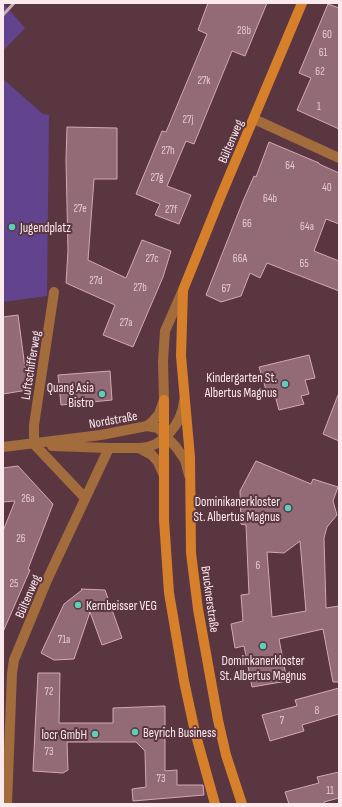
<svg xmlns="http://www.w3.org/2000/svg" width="342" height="807" font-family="'Sofia Sans Condensed',sans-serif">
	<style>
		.green { fill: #61438e }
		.building { fill: #936b76; stroke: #d4a8b4; fill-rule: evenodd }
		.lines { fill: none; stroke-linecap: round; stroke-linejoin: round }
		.street { stroke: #a36c3d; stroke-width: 10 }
		.secondary { stroke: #d7802b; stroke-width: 10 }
		.rail { stroke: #c9b0b7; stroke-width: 3 }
		.poi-dot { fill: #5cceba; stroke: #5a3641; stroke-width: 1.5 }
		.labels { text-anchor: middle; stroke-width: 4; stroke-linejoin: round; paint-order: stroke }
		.number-label { font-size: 11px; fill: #e2cad0 }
		.street-label { font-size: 13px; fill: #fce9ee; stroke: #5a3641 }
		.poi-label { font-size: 13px; fill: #fce9ee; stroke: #5a3641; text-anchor: end }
	</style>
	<rect width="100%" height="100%" fill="#5a3641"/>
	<path class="green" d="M3 3 25 28 3 51Z
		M3 79 43 114 49 115 47 296 3 302Z"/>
	<path class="building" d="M208 3H267L245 56 232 51 194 144 186 141 167 186 191 195 179 224 155 215 160 204 136 194 162 131 166 132 207 34 198 30Z
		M328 4 339 8V129L297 110 311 78 299 73Z
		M67 127 117 128V179H94L88 260 126 278 142 240 171 251 163 277 133 347 103 335 115 305 66 283 68 251 66 160Z
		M269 142 319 163V164L339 173V224L326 219 314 251 339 261V291L267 263 260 278 250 273 241 296 221 302 206 295 243 201 254 176 256 177Z
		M18 315 28 390 3 394V317Z
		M309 355 315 378 305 380 309 394 301 396 304 404 279 410 273 388 266 390 259 367Z
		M110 371 112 400 61 405 58 375Z
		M338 395H339V441L323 434Z
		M256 461 311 484 313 479 338 487 333 501 337 515 327 527 324 538 326 608 339 606V682H333L323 629 279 639 287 681 252 687 244 646 235 648 231 624 243 621 241 595 249 594 246 525 241 524 240 491ZM300 541 306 611 272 617 267 552 284 553Z
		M18 466 53 504 28 569 30 570 3 632V531L15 501 3 502V468Z
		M81 589 105 590 122 638 102 645 90 612 74 659 54 660 41 653 64 604 82 590Z
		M38 673H60L59 723H113V708L165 706V771L177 770V785H203L204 795 133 801 132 789 146 787 145 751 136 742H67L68 770 63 773 33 771Z
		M339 688V714L302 725 304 731 270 741 262 715 297 706 295 700Z
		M339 772V798L324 802 325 804H289L285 792 319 783 317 777Z"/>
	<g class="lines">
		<path class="street" d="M254 119 339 158
			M147 426 153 421 159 414 164 400 163 361 165 331 183 290
			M34 444V425L54 292
			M34 444 85 498
			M52 446 109 448H139L152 455 158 462 164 476
			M3 447 101 435 147 426 158 428 176 447 185 460 189 475
			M139 448C163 448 182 423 184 401
			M7 804 12 673 14 660 47 580 109 448"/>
		<path class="secondary" d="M164 400V520L169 593 184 681 195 732 215 804
			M242 804 226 755 218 720 198 609 191 553 190 457 181 356 183 290 220 198 302 3"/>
		<path class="rail" d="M3 15 14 3"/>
	</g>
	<g class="poi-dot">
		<circle cx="12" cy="227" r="4"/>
		<circle cx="285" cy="384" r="4"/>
		<circle cx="102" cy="394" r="4"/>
		<circle cx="288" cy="508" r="4"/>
		<circle cx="78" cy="605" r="4"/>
		<circle cx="263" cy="646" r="4"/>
		<circle cx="135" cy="732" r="4"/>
		<circle cx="95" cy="734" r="4"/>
	</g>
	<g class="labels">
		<g class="number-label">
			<text x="244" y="34">28b</text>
			<text x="327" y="38">60</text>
			<text x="323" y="56">61</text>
			<text x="320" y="75">62</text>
			<text x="204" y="84">27k</text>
			<text x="319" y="110">1</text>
			<text x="188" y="123">27j</text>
			<text x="168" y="154">27h</text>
			<text x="290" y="169">64</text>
			<text x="157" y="181">27g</text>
			<text x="327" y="191">40</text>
			<text x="270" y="202">64b</text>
			<text x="80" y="212">27e</text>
			<text x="171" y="213">27f</text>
			<text x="247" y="227">66</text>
			<text x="307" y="230">64a</text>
			<text x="152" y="262">27c</text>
			<text x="240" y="262">66A</text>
			<text x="304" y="267">65</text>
			<text x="96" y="284">27d</text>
			<text x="140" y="291">27b</text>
			<text x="226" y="292">67</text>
			<text x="126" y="326">27a</text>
			<text x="28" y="502">26a</text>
			<text x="21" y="542">26</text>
			<text x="258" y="569">6</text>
			<text x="14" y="587">25</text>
			<text x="64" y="643">71a</text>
			<text x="49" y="695">72</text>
			<text x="317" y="714">8</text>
			<text x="282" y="724">7</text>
			<text x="49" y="755">73</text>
			<text x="161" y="782">73</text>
			<text x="330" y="794">11</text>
		</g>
		<g class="street-label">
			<text transform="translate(230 141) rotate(-67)" y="5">Bültenweg</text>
			<text transform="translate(30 365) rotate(-81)" y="5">Luftschifferweg</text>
			<text transform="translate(113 419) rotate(-10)" y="5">Nordstraße</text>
			<text transform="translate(27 596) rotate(-67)" y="5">Bültenweg</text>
			<text transform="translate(211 599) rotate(82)" y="5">Brucknerstraße</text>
		</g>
		<g class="poi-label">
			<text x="20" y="232" text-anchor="start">Jugendplatz</text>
			<text x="277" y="382">Kindergarten St.<tspan x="277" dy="15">Albertus Magnus</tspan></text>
			<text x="94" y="392">Quang Asia<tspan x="94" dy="15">Bistro</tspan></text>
			<text x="280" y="506">Dominikanerkloster<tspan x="280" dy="15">St. Albertus Magnus</tspan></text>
			<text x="86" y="610" text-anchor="start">Kernbeisser VEG</text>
			<text x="263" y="665" text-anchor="middle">Dominkanerkloster<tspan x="263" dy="15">St. Albertus Magnus</tspan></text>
			<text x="143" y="737" text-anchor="start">Beyrich Business</text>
			<text x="87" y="739">locr GmbH</text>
		</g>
	</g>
	<rect width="342" height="807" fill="none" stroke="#fce9ee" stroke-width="8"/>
</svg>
